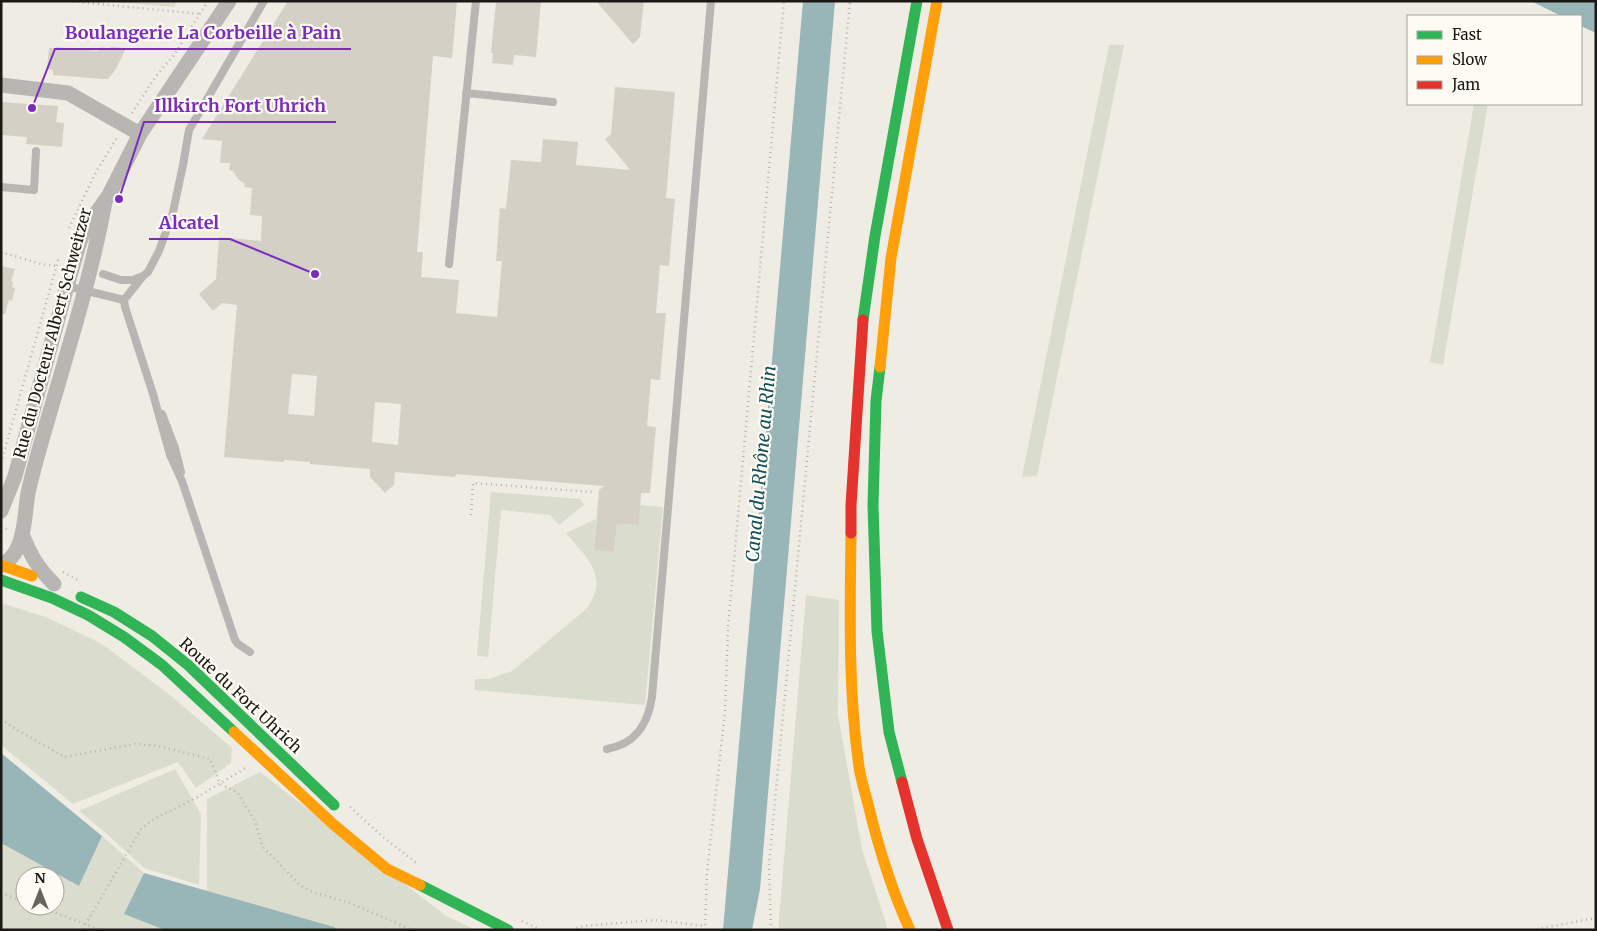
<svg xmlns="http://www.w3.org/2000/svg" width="1597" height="931" font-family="Merriweather,serif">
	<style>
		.green { fill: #daddcd; fill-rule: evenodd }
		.water { fill: #98b5b7 }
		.building { fill: #d4d0c5; fill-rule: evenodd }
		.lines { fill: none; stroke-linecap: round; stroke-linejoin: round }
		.path { stroke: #b5b3b0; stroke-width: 2.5; stroke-dasharray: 1 4; stroke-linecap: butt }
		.lane { stroke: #b8b6b3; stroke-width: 8 }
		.street { stroke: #b8b6b3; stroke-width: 15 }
		.fast { stroke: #30b455; stroke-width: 11 }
		.slow { stroke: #ff9f0a; stroke-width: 11 }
		.jam { stroke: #e5322d; stroke-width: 11 }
		.labels { text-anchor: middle; stroke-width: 4.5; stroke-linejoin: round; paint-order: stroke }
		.street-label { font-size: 16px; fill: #1b1913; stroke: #fefbf5 }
		.water-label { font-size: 18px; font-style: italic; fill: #135059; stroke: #fefbf5 }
		.leader { fill: none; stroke: #7b2cbf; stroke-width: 2 }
		.callout-dot { fill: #7b2cbf; stroke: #fefbf5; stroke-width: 2 }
		.callout-label { font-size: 18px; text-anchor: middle; font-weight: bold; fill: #7b2cbf; stroke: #fefbf5; stroke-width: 4.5; stroke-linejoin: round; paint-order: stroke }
	</style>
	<rect width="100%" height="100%" fill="#efece3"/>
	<path class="green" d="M102 1H177L174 7Z
		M1109 45H1124L1037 476 1022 477Z
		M1474 104H1488L1443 365 1430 362Z
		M491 492 580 499 584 505 559 525 550 515 501 510 488 657 477 656Z
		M640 505 663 507 645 705 474 690 475 679H489L512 671 585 610C611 579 588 559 566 533L596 519 594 550 614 552 617 524 639 525Z
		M806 595 839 600 838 715 862 849 888 930H778Z
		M1 603 46 617 102 644 170 695 232 748 231 763 196 788 178 762 73 804 1 745Z
		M175 769 201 814 199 885 144 868 106 833 79 811Z
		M260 772 446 916 476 930H338L207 891V799Z
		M102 836 144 873 125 914 165 930H1V843L79 886ZM25 876H55V906H25Z"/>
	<path class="water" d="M803 1H835L760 889 752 930H723Z
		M1531 1H1596V33L1581 26V16H1561Z
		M1 753 102 836 79 886 1 843Z
		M144 873 334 927 338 930H165L124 914Z"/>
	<path class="building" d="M288 1H457L452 58 433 56 417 252H423L421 277 459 280 456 313 497 317 502 261H496L500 208 506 209 511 160 541 162 543 139 578 142 576 165 630 170 605 139 611 134 615 87 675 92 666 198 675 199 669 266 660 265 656 313H666L660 380 651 379 647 426 656 427 650 493H641L639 525 617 524 614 552 594 550 599 490 604 486 456 474 455 477 395 472 394 485 385 493 370 477V469L310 464V462L284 460V462L224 457 237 305 222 303 213 311 199 294 216 279 219 237 261 241 262 216 250 215 252 188 244 187 245 184 238 179 233 171 229 170 230 163H220L222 141 202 139ZM292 374 317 376 314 416 288 414ZM375 402 401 404 398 445 372 442Z
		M496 1H541L536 57 514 55 513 65 492 63 493 53H491Z
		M596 1H644L640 37 633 44Z
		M56 47 98 51 102 47 108 50 111 47 126 48 116 69 108 79H103L53 75V70L47 69 49 48H55Z
		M1 102 58 106 56 122 64 123 62 147 26 144 27 137 1 135Z
		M1 266 15 269 11 281 13 282 12 287 15 288 12 301 9 300 5 314H1Z"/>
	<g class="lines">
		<path class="path" d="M68 1 200 14
			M132 113 156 76 174 55 208 1
			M69 228 96 172 118 136
			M1 252 41 264 56 266
			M1 463 59 257
			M471 515 473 483 593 492
			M1 527 10 530
			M63 572 78 580
			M1 719 12 727 65 757 135 744 159 746 210 759 220 784 237 792 255 821 262 846 300 885 313 892 353 904 412 930
			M350 807 382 836 419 865
			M1 893 25 902
			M37 906 101 930
			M522 921 541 930
			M83 929 141 829 152 820 194 799 247 767
			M572 930 583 926 656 920 704 926
			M701 930 704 926
			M705 930 707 872 725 712 728 627 784 1
			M752 930V929
			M771 930 769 865 850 1
			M1532 930 1596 918"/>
		<path class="lane" d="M466 93 553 102
			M1 187 34 190 36 151
			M449 264 476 1
			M103 274 121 280H133L143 276 148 272 159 251 173 212 183 165 189 130 264 1
			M143 276 124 300 125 307 153 394 170 455 182 481 235 640 238 644 250 652
			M67 286 124 300
			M162 414 175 448 181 472
			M607 749C636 744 648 724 652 697L711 1"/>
		<path class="street" d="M1 85 68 93 140 134
			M1 511 15 476 67 286 80 241 87 226 109 195 140 134 229 1
			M22 534C31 556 37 567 54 584
			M2 565C26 552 24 516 28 493 34 466 42 439 50 412 70 343 92 273 105 202"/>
		<path class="fast" d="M863 320 875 236 917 1
			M880 367 876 401 873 505 877 631 889 732 902 782
			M1 580 52 598 88 615 124 637 162 665 234 732
			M81 597 114 612 152 636 188 665 334 805
			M420 885 508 930"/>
		<path class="slow" d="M880 367 891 258 937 1
			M851 533C850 611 848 690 859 767 861 781 866 795 869 808 879 849 892 891 910 930
			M1 565 32 576
			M234 732 333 824 387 869 420 885"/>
		<path class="jam" d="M851 533V505L863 320
			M902 782 917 839 948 930"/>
	</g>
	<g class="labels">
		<g class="street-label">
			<text transform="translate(52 333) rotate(-75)" y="6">Rue du Docteur Albert Schweitzer</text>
			<text transform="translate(241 695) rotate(43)" y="6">Route du Fort Uhrich</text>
		</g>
		<g class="water-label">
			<text transform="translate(761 464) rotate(-85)" y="6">Canal du Rhône au Rhin</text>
		</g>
	</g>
	<path class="leader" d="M32 108L55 49H351M119 199L144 122H336M315 274L230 239H149"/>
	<g class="callout-dot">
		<circle cx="32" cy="108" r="5"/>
		<circle cx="119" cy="199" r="5"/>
		<circle cx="315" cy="274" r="5"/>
	</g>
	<g class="callout-label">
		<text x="203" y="39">Boulangerie La Corbeille à Pain</text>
		<text x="240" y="112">Illkirch Fort Uhrich</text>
		<text x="189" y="229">Alcatel</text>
	</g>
	<rect width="1597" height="931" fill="none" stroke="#1b1913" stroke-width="5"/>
	<rect x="1407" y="15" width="175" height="90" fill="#fefbf5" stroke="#a3a19b"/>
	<rect x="1417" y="31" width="25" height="8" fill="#30b455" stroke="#a3a19b"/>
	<text x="1452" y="40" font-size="15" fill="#1b1913">Fast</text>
	<rect x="1417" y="56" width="25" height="8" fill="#ff9f0a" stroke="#a3a19b"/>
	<text x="1452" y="65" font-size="15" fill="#1b1913">Slow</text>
	<rect x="1417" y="81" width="25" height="8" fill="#e5322d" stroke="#a3a19b"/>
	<text x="1452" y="90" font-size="15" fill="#1b1913">Jam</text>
	<g transform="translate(40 891)"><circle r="24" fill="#fefbf5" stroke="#a3a19b"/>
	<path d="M0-4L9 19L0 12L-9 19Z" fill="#65635c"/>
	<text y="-8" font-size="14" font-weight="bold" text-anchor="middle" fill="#1b1913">N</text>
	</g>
</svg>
